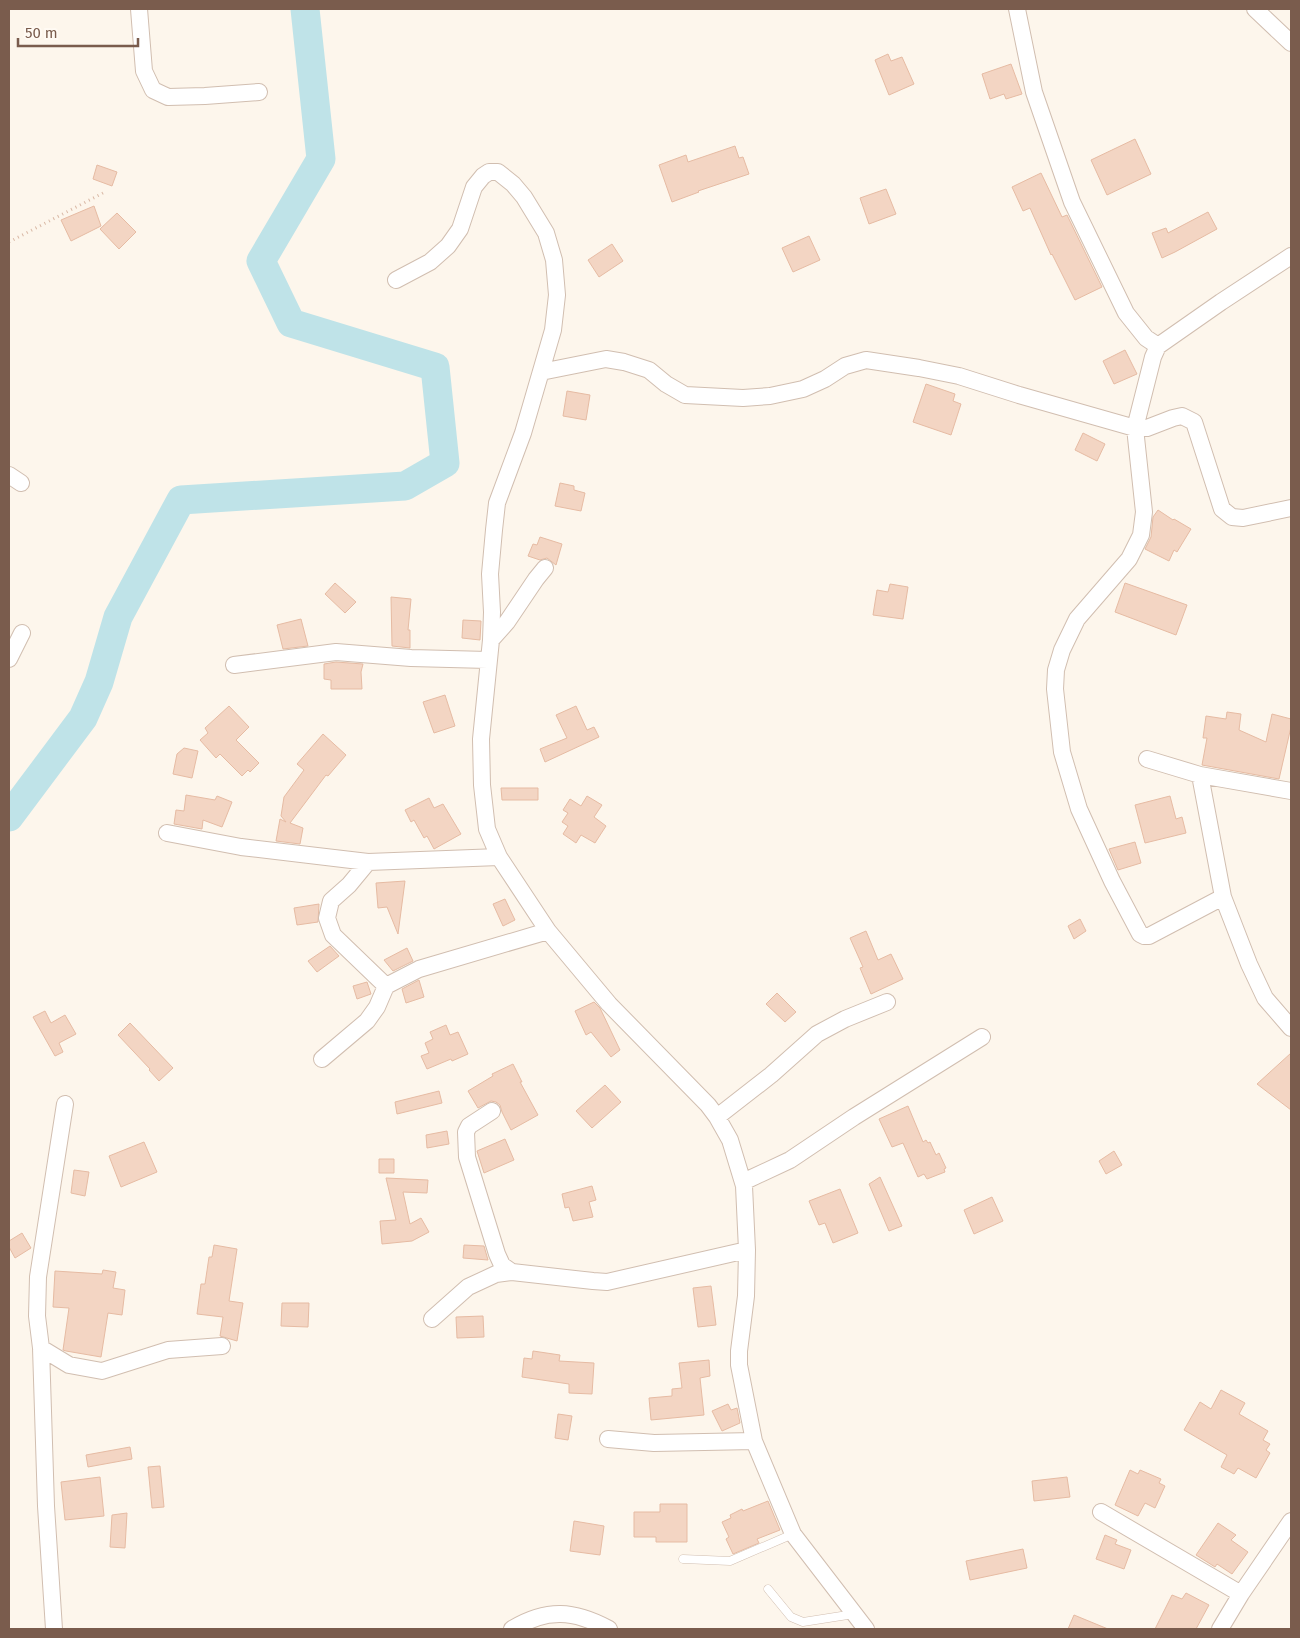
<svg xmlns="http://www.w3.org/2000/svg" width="1300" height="1638" font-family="'Fira Sans',sans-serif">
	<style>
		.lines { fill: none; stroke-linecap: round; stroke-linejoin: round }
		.river { stroke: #bfe3e8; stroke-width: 29 }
		.building { fill: #f3d5c3; stroke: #e6bba3 }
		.service-casing { stroke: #d1beb0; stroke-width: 9 }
		.minor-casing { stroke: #d1beb0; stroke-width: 18 }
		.path { stroke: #d9b8a5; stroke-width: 3; stroke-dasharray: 1 4; stroke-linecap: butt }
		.service { stroke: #fff; stroke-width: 8 }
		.minor { stroke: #fff; stroke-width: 16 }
	</style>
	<rect width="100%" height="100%" fill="#fdf6ec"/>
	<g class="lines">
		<path class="river" d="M9 817 83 718 99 682 118 617 181 500 405 486 445 463 435 367 291 323 261 261 321 159 305 9"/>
	</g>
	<path class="building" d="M888 54 891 61 902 57 914 84 889 95 875 60Z
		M1011 64 1022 94 1006 99 1004 94 990 99 982 74Z
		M1135 139 1151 174 1107 195 1091 160Z
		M735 146 739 158 743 157 749 174 698 191 699 192 672 202 659 165 686 155 688 162Z
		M97 165 117 172 112 186 93 179Z
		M1041 173 1062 217 1067 215 1102 287 1075 300 1052 254 1051 255 1030 208 1023 211 1012 187Z
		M886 189 896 214 869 224 860 198Z
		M94 206 101 226 71 241 61 220Z
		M1208 212 1217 229 1175 252 1162 258 1152 233 1166 228 1168 233Z
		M117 213 136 232 119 249 100 229Z
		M809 236 820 260 793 272 782 248Z
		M612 244 623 261 599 277 588 260Z
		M1125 350 1137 374 1114 384 1103 361Z
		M926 384 955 394 953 401 961 404 951 435 913 422Z
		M567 391 590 395 586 420 563 416Z
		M1083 433 1105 444 1097 461 1075 450Z
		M560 483 574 486V490L585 493 581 511 555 506Z
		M1158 510 1173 520 1174 519 1191 529 1177 552 1174 550 1169 561 1145 549 1151 537 1153 517Z
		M540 537 562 544 556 565 547 558 540 560 528 556 533 544 537 545Z
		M335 583 356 602 345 613 325 594Z
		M1125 583 1187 605 1176 635 1115 612Z
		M890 584 908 587 903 619 873 615 877 590 888 592Z
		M391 597 411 599 408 630H410V648L392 646Z
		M301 619 308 646 283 649 277 625Z
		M463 620 481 621 480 640 462 638Z
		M336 662 363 664 361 672 362 689H331V680L324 679V664Z
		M445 695 455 726 434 733 423 702Z
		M229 706 249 727 236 740 259 763 250 772 248 770 242 776 220 754 216 758 200 740 208 733 205 728Z
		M576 706 587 730 594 727 599 737 545 762 540 749 567 738 556 715Z
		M1227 712 1241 714 1239 730 1266 742 1272 714 1291 719V727L1279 779 1202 765 1207 738H1203L1206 716 1226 719Z
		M323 734 346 755 328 776 326 775 290 823 303 828 300 844 276 841 280 819 286 822 281 816 284 797 304 770 297 764Z
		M184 748 198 751 192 778 173 774 177 754Z
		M501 788H538V800H502Z
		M186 795 215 800 217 796 232 802 222 827 203 820 202 829 174 824 176 810 184 811Z
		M587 796 602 805 594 817 606 826 595 843 581 835 576 843 563 834 568 826 562 822 568 813 563 810 570 799 581 806Z
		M1170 796 1176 819 1182 817 1186 833 1145 843 1135 805Z
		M429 798 434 808 443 804 461 834 434 849 427 836 424 838 414 820 411 822 405 810Z
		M1135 842 1141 863 1118 870 1109 849Z
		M405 881 398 934 387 907 378 908 376 883Z
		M505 899 515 920 503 926 493 904Z
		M319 904 318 922 297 925 294 908Z
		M1080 919 1086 931 1074 939 1068 926Z
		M866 931 878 960 891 954 903 979 871 994 860 968 863 967 850 938Z
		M330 946 339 956 317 972 308 961Z
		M407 948 413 961 393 971 384 960Z
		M419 980 424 997 406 1003 402 989Z
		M367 982 371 994 357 999 353 986Z
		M777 993 796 1012 785 1022 766 1004Z
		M594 1002 600 1008 620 1050 611 1057 591 1032 586 1035 575 1011Z
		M45 1011 51 1023 65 1015 76 1034 59 1043 63 1052 55 1056 33 1017Z
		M130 1023 173 1068 159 1081 149 1070 150 1069 118 1035Z
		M446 1025 450 1035 458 1032 468 1054 452 1061 451 1059 427 1069 421 1056 429 1053 425 1043 433 1039 430 1032Z
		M1291 1053V1110L1257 1084Z
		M513 1064 522 1082H520L538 1115 511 1130 502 1112 500 1105 496 1102 491 1101 478 1108 468 1091 493 1076 492 1074Z
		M605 1085 621 1102 592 1128 576 1111Z
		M439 1091 442 1103 397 1114 395 1102Z
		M908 1106 923 1142 926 1140 928 1143 930 1142 936 1155 939 1153 946 1168 944 1169 945 1172 927 1179 924 1174 918 1177 903 1143 892 1147 879 1119Z
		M447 1131 449 1144 427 1148 426 1135Z
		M505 1139 514 1160 484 1173 477 1151Z
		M144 1142 157 1172 121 1187 109 1156Z
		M1114 1151 1122 1165 1106 1174 1099 1161Z
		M379 1159H394V1173H379Z
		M74 1170 89 1172 85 1196 71 1193Z
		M880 1177 902 1226 889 1231 869 1184Z
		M386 1178 428 1180 427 1193 403 1192 410 1224 421 1218 429 1232 412 1241 382 1244 380 1221 396 1220Z
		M592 1186 596 1200 589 1202 593 1217 573 1221 569 1207 565 1208 562 1194Z
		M840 1189 858 1233 833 1243 825 1223 819 1225 809 1201Z
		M992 1197 1003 1221 974 1234 964 1210Z
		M22 1233 31 1248 15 1258 9 1247V1241Z
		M214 1245 237 1249 229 1301 243 1303 237 1341 220 1336 223 1317 197 1314 201 1284H205L209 1257H212Z
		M464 1245 484 1246 488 1260 463 1258Z
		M103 1270 116 1272 113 1288 125 1290 122 1315 108 1313 101 1357 66 1351 63 1350 69 1308 53 1307 55 1271 102 1274Z
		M711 1286 716 1325 698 1327 693 1288Z
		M282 1303H309L308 1327 281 1326Z
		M483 1316 484 1337 457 1338 456 1317Z
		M533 1351 560 1355 559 1361 594 1363 592 1394 569 1393V1384L522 1377 524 1358 532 1359Z
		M709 1360 710 1376 700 1378 704 1415 651 1420 649 1398 672 1396V1389L682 1388 679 1363Z
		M1221 1390 1245 1403 1239 1414 1268 1431 1263 1440 1270 1444 1266 1450 1270 1453 1256 1478 1238 1468 1234 1474 1221 1467 1227 1455 1184 1430 1200 1402 1211 1409Z
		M728 1404 731 1410 737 1408 740 1423 722 1431 712 1411Z
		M558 1414 572 1416 568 1440 555 1438Z
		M130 1447 132 1459 88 1467 86 1455Z
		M160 1466 164 1507 152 1508 148 1467Z
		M1130 1470 1138 1474 1140 1470 1161 1479 1159 1483 1165 1486 1155 1508 1145 1503 1138 1516 1115 1505Z
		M100 1477 104 1516 65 1520 61 1482Z
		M1067 1477 1070 1497 1034 1501 1032 1481Z
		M768 1501 780 1530 757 1539 759 1543 733 1554 726 1539 729 1537 722 1522 731 1518 730 1515 742 1509 743 1511Z
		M660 1504H687V1542H656V1537H634V1512H660Z
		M127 1513 125 1548 110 1547 112 1515Z
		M574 1521 604 1526 600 1555 570 1551Z
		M1218 1523 1236 1535 1231 1540 1248 1552 1232 1574 1217 1564 1215 1567 1196 1555Z
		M1105 1535 1117 1540 1115 1544 1131 1550 1124 1569 1096 1559Z
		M1023 1549 1027 1568 970 1580 966 1561Z
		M1186 1593 1209 1605 1196 1629H1155L1172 1595 1182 1599Z
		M1074 1615 1108 1629H1068Z"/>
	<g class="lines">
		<defs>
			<path id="service" d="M683 1559 730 1561 793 1534
				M768 1589 791 1617 803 1622 854 1614"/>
			<path id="minor" d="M139 9 144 71 153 90 168 97 205 96 259 92
				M1017 9 1034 92 1072 202 1126 313 1146 338 1158 346
				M1255 9 1291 43
				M396 280 430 262 448 246 460 229 474 187 483 176 489 172H498L513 184 524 197 546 233 554 260 557 295 553 330 523 433 497 503 494 530 490 574 492 612 491 640 481 739 482 785 487 829 499 857 548 931 609 1004 708 1105 717 1117 730 1140 744 1186 747 1250 746 1296 739 1351V1365L754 1441 793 1534 866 1629
				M541 372 606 359 624 362 649 370 666 384 685 395 743 398 770 396 803 389 825 379 845 366 866 360 919 368 959 376 1019 395 1135 428H1147L1173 418 1182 416 1194 422 1222 509 1232 517 1243 518 1291 508
				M9 475 21 483
				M491 640 507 622 536 579 545 568
				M9 659 22 633
				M234 665 336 652 411 658 488 660
				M1147 759 1200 775 1291 791
				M1200 775 1223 897 1249 964 1265 998 1291 1028
				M167 833 241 847 368 862 499 857
				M368 862 349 885 331 901 327 918 333 935 386 986
				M1223 897 1149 936H1144L1140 934 1112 881 1079 809 1062 752 1055 689 1056 670 1062 650 1077 619 1129 559 1141 535 1144 512 1135 428 1153 357 1158 346 1221 302 1291 256
				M322 1059 367 1021 377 1007 386 986 419 969 548 931
				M492 1111 469 1126 466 1132 467 1157 497 1254 502 1265 512 1272
				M717 1117 771 1075 817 1034 845 1019 887 1002
				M743 1182 790 1160 854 1117 982 1037
				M432 1319 468 1287 496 1274 512 1272 593 1281 607 1282 747 1250
				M41 1348 69 1365 102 1371 168 1350 222 1346
				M608 1439 654 1443 754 1441
				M1101 1512 1241 1594
				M54 1629 46 1506 41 1348 37 1316 38 1277 65 1104
				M512 1629C547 1608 574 1610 609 1629
				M1220 1629 1241 1594 1291 1521"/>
		</defs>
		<use href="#service" class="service-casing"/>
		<use href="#minor" class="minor-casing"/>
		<path class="path" d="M9 242 103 193"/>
		<use href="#service" class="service"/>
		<use href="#minor" class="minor"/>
	</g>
	<rect width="1300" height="1638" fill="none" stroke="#7a5c4d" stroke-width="20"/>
	<path d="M18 38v8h120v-8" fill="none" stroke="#7a5c4d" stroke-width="2.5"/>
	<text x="25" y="38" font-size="15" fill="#7a5c4d" stroke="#fffaf3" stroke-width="4" paint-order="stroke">50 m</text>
</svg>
